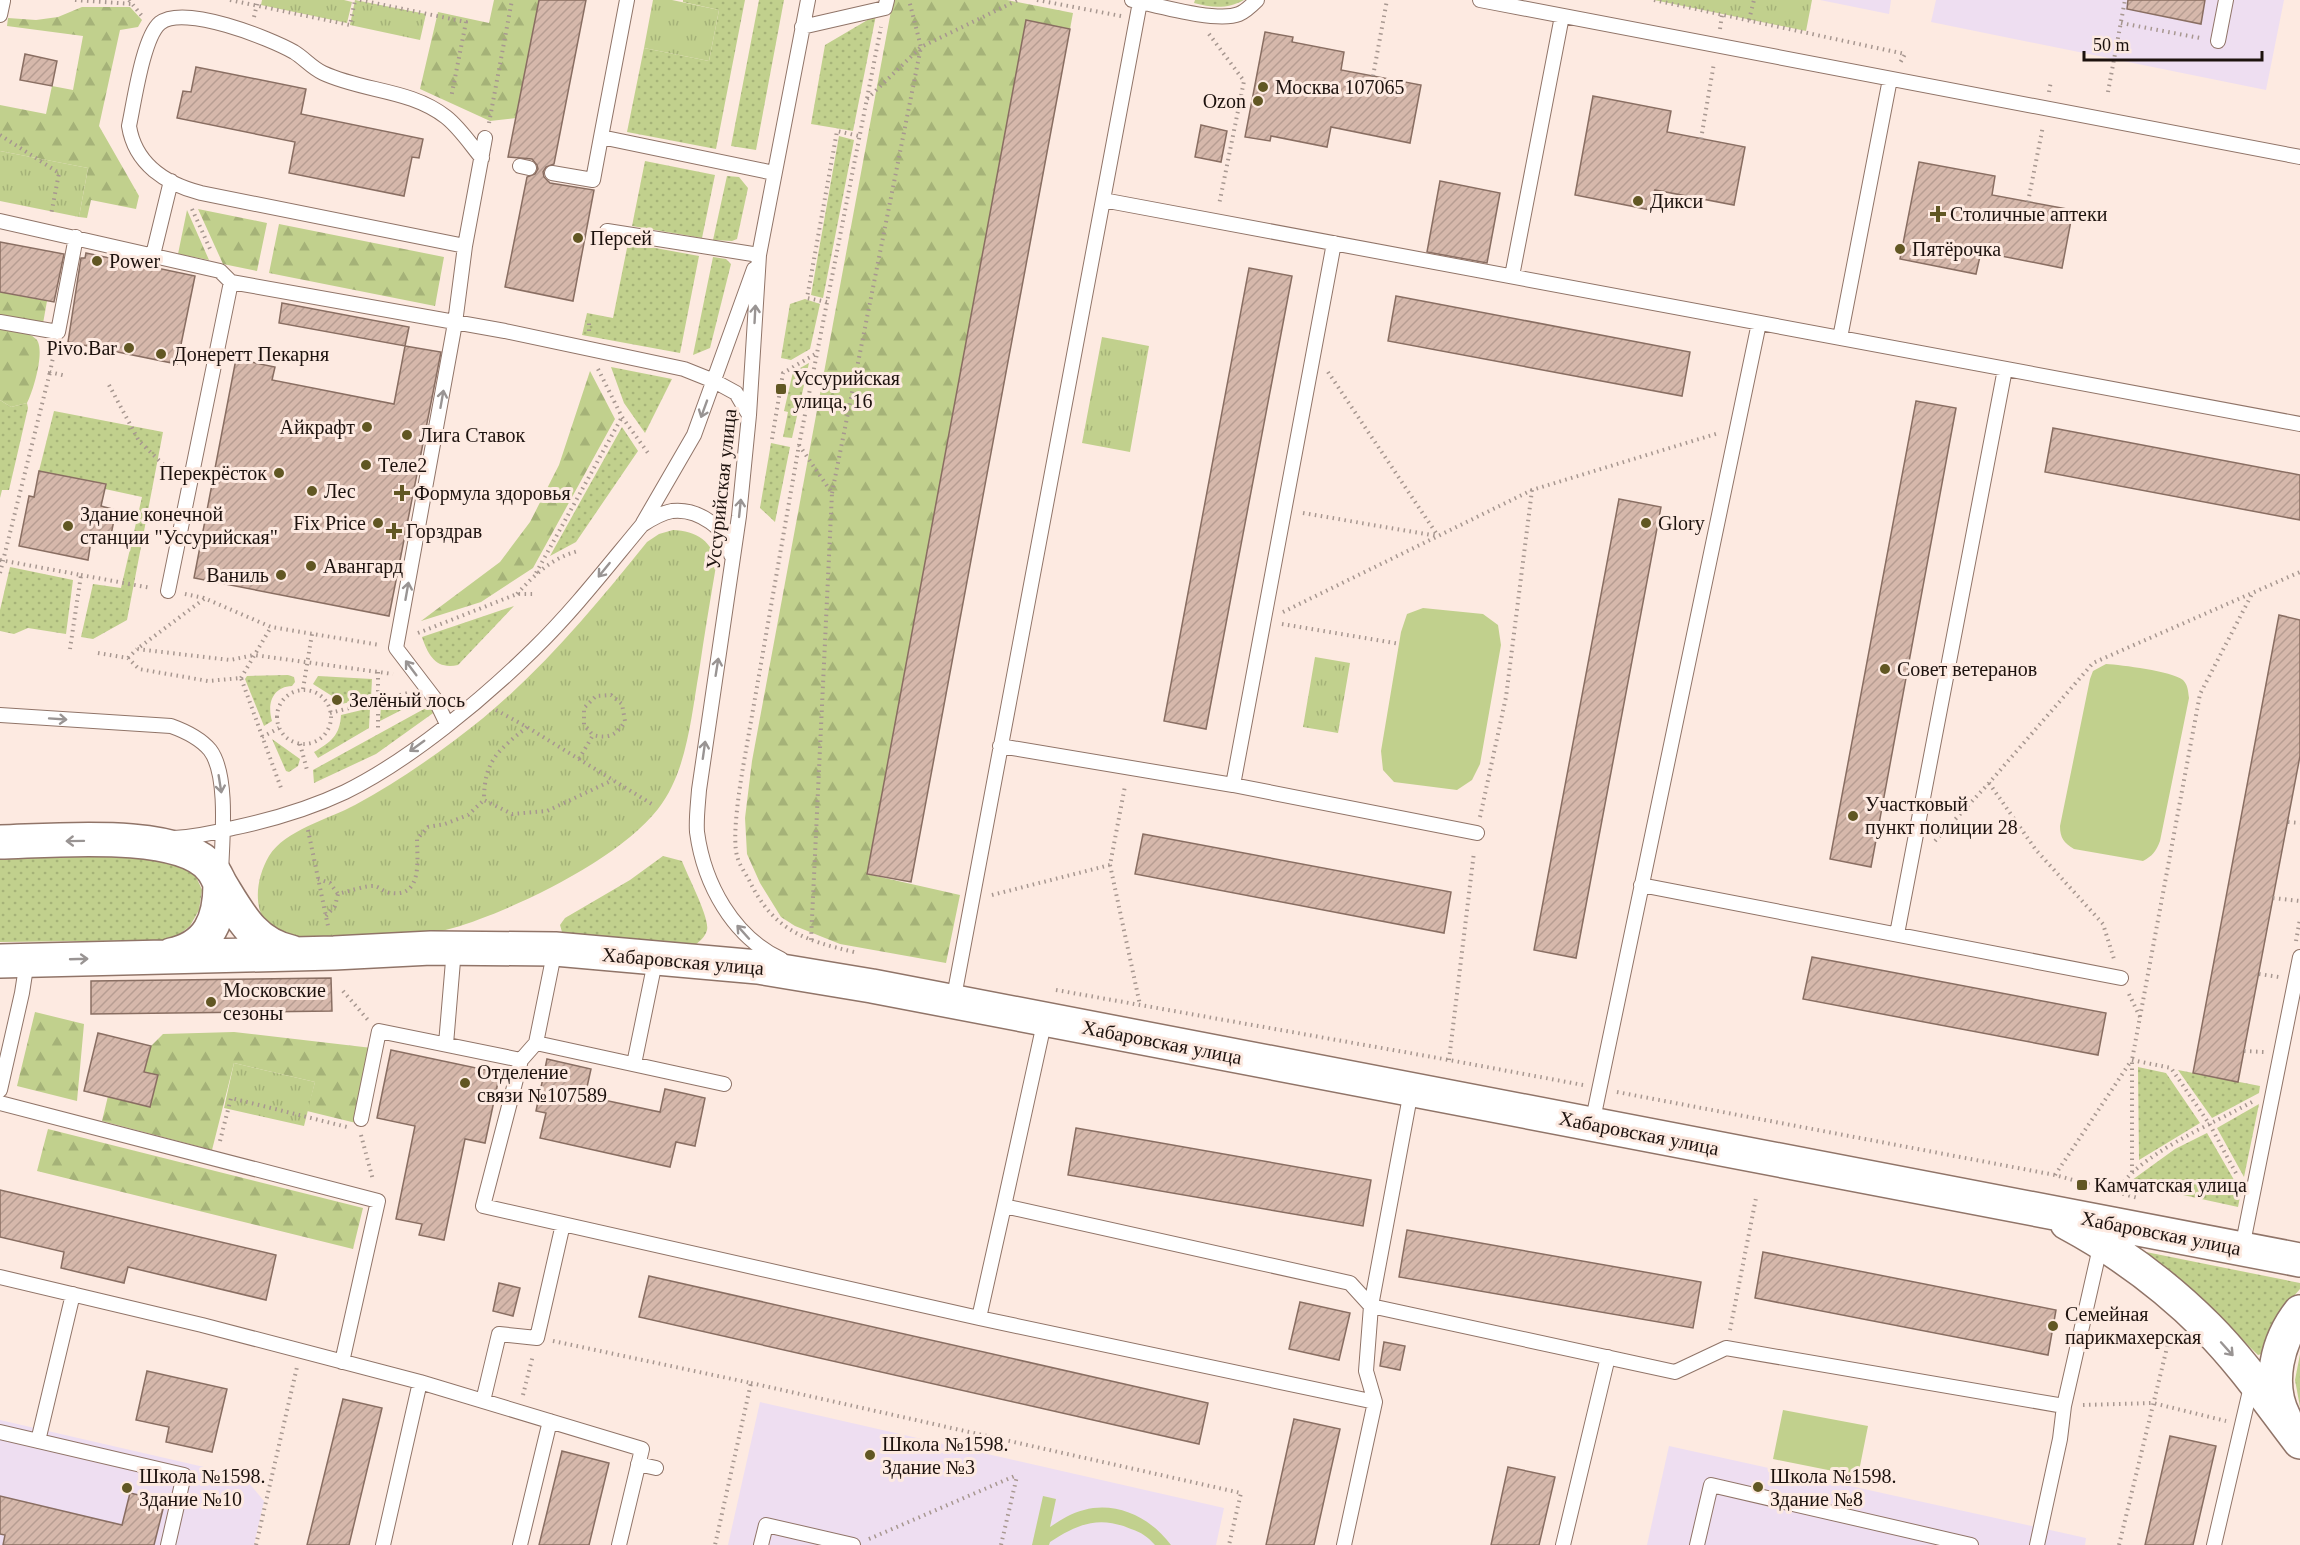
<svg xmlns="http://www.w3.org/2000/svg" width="2300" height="1545" font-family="'Times New Roman',serif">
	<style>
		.education { fill: #eedef1 }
		.grass { fill: url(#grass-dots) }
		.forest { fill: url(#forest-firs) }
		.park { fill: url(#park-tufts) }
		.garden { fill: #c1d08d }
		.building { fill: url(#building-hatch); stroke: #896e62; stroke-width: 1.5 }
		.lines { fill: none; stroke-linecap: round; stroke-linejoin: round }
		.service-casing { stroke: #907468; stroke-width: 16 }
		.secondary-casing { stroke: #907468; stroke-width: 36 }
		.path { stroke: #a79790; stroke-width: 4; stroke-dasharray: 1.5 4.5; stroke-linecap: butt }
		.service { stroke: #fff; stroke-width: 14 }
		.secondary { stroke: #fff; stroke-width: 33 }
		.oneway { stroke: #999493 }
		.poi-dot { fill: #615723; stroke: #fdeae1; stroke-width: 2 }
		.labels { text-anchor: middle; stroke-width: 6; stroke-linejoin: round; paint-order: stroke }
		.poi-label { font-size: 20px; fill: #1d120e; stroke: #fdeae1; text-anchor: start }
		.street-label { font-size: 20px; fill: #1d120e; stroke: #fdeae1 }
	</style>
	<defs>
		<pattern id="grass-dots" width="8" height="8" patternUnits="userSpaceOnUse" patternTransform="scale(1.5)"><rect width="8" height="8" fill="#c1d08d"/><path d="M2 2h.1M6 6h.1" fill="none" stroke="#a5b278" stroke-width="1.8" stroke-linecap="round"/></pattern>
		<pattern id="forest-firs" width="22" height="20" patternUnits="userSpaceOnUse" patternTransform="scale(1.5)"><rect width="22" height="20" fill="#c1d08d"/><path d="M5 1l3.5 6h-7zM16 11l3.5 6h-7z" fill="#a5b278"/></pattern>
		<pattern id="park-tufts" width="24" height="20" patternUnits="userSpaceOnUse" patternTransform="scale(1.5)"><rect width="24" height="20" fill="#c1d08d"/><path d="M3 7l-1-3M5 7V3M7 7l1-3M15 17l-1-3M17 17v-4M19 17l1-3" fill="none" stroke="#a5b278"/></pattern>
		<pattern id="building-hatch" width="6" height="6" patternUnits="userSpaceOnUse" patternTransform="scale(1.5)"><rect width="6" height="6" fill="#d6b8ab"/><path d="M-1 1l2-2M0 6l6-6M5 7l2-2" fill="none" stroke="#b79d92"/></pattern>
	</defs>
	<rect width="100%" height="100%" fill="#fdeae1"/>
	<path class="education" d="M1820 0H1891L1889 14Z
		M1936 0H2284L2266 90 1931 22Z
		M760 1402 1224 1508 1216 1545H728Z
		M0 1420 243 1476 264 1501 254 1545H0Z
		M1669 1446 2086 1538 2085 1545H1647Z"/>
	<path class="grass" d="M683 0H745L716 149 627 132 644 48 709 61 719 10 683 2Z
		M759 0H784L756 150 731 146Z
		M1195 0H1244C1228 9 1212 8 1194 3Z
		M876 15 853 131 811 124 825 45Z
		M839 136 854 140 823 298 811 295Z
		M645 161 715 175 702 238 632 226Z
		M727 176 739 177 748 188 737 239 732 241 713 240Z
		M628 243 699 256 680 353 582 335 587 313 613 318Z
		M713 257 726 259 731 264 710 348 693 355Z
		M805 299 820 304 810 349 791 360 781 358 790 304Z
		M809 363 792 438 783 437 788 412 784 411 793 372Z
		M611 367 672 379 645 433 624 403Z
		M0 400 11 407 27 403 28 408 9 490H2L0 498Z
		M54 411 163 432 127 620 93 639 81 637 93 584 121 588 142 497 105 489 106 484 39 471Z
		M622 427 638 451 576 542 550 556Z
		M771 443 790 447 775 522 760 508Z
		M10 567 73 580 66 634 28 628 14 634 0 631V610Z
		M514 606 458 665C436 670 428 655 422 637Z
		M288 675 294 677 295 682 292 686C272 687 267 704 272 721L264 726 245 679 247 676Z
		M318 676 372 679 371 698 336 705 332 696 313 684Z
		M420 694 423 699 380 721 381 705Z
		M433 704 436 711 376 754 314 783 313 770Z
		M370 708 369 728 318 758 314 752C331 742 340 735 341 715Z
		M272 739 300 759 298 766 289 772 286 771Z
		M159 854 194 872 202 890 199 910 190 926 172 940 0 942V858Z
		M663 856 682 861C687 875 710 918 707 930 705 937 701 940 695 945L569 935 562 932 560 925 565 918 630 880Z
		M2138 1067 2166 1073 2200 1123 2139 1160Z
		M2178 1070 2260 1086 2259 1093 2212 1118Z
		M2259 1104 2244 1177 2217 1128Z
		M2207 1133 2241 1192 2238 1207 2128 1183 2175 1149Z
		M2146 1252 2300 1283V1289L2276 1316 2264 1353 2258 1355 2191 1290 2144 1256Z
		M2300 1354V1407L2295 1380Z"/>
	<path class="forest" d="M494 0H539L516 118 490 121 420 89 438 12 489 23Z
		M893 0H1007L1073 13 1070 29 1026 21 867 874 960 895 946 963 840 944 795 926 781 917 760 883 747 854 745 818 752 761Z
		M82 7H130L142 20 138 27 120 30 99 126 139 196 136 209 91 200 87 218 79 217 88 168 0 151V105L46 114 52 86 73 90 83 36 7 26 8 18 36 20 58 17Z
		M198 209 267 223 257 271 223 264Z
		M187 210 209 260 178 254Z
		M279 224 444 257 435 306 269 273Z
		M0 292 47 301 42 329 0 320Z
		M0 329C11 331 28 331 36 339 46 349 33 392 27 403L11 407 0 400Z
		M590 371 615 419 533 568 481 602 421 621 500 562 530 522 559 465Z
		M35 1012 84 1024 77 1101 17 1086Z
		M234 1032 372 1048 356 1123 307 1111 315 1082 234 1063 212 1150 102 1121 108 1096 150 1107 158 1076 144 1072 151 1046 163 1034Z
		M48 1129 363 1208 353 1249 37 1171Z"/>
	<path class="park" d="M262 0H344L352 2 347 23 261 5Z
		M355 0 426 14 420 40 350 25Z
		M653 0H672L719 10 709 61 644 48Z
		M1654 0H1812L1806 31Z
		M0 151 88 168 79 217 0 201Z
		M1102 337 1149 346 1130 452 1082 443Z
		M673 530C696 531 714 541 716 566 710 601 704 637 699 672 691 717 687 772 658 809 618 860 514 910 453 928 423 937 391 935 359 936 343 937 304 941 290 938 251 928 252 885 269 856 285 830 329 819 355 805 390 786 423 764 455 740 530 685 589 614 647 542L659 534Z
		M1315 657 1350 663 1338 733 1303 727Z
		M234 1063 315 1082 304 1126 224 1108Z"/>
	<path class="garden" d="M1423 608 1483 614 1498 625 1501 645 1480 764 1472 780 1457 790 1394 782 1383 770 1381 751 1401 632 1407 614Z
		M2106 664C2122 665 2171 671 2183 680 2188 685 2188 691 2189 698L2160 841C2156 852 2152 856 2143 861L2074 849C2064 843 2060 838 2060 826L2090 679 2093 671Z
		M1783 1410 1868 1426 1858 1476 1773 1459Z
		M1043 1496 1056 1499 1050 1527C1061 1520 1071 1513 1084 1510 1117 1501 1151 1518 1171 1545H1155C1148 1537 1141 1532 1131 1529 1099 1515 1078 1524 1050 1542L1049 1545H1032Z"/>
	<path class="building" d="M539 0H586L554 164 546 167 543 172 544 177 550 183 594 190 573 301 505 287 527 177 535 174 538 169 537 165 532 159 508 157Z
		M2128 0H2205L2201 24 2127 9Z
		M1026 20 1070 29 911 882 867 874Z
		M1265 32 1293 37 1292 42 1344 52 1341 70 1421 85 1410 143 1331 127 1327 147 1271 136 1270 141 1245 137Z
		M25 54 57 61 52 86 20 80Z
		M196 67 306 89 301 114 423 139 419 158 412 157 404 196 289 173 295 142 177 118 183 91 191 92Z
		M1593 96 1671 111 1667 132 1745 147 1734 205 1655 190 1651 210 1575 195Z
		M1201 125 1227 131 1221 162 1195 157Z
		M1919 162 1995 176 1992 195 2073 210 2062 268 1981 252 1976 274 1900 259Z
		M1440 181 1500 193 1487 263 1427 252Z
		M0 242 64 254 54 302 0 292Z
		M86 253 195 276 177 364 68 342 81 258H85Z
		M1249 268 1292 276 1206 729 1164 721Z
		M1396 296 1690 352 1682 396 1388 341Z
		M282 303 409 327 405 346 279 323Z
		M405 346 441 352 389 616 194 578 236 359 275 367 272 380 394 404Z
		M1916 401 1956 408 1871 867 1830 859Z
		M2053 428 2300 475V520L2045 472Z
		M39 471 106 484 101 506 116 510 109 545 91 541 88 560 19 546 29 496 34 497Z
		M1619 499 1661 507 1576 958 1534 950Z
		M2279 615 2300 620V756L2238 1082 2193 1073Z
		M1143 834 1451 892 1444 933 1135 874Z
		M1812 957 2106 1013 2098 1055 1803 999Z
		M331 978 332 1011 91 1014V981Z
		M98 1033 151 1046 144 1072 158 1075 150 1107 84 1091Z
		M391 1050 500 1073 485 1143 465 1139 444 1240 419 1235 422 1224 396 1219 415 1126 377 1118Z
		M547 1059 591 1069 585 1096 660 1112 665 1089 705 1098 695 1146 676 1142 670 1167 540 1138 546 1113 536 1111Z
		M1076 1128 1371 1180 1363 1226 1068 1175Z
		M0 1190 276 1255 266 1300 128 1267 124 1283 61 1268 64 1252 0 1237Z
		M1407 1230 1701 1282 1693 1328 1399 1277Z
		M1763 1252 2056 1310 2048 1355 1755 1298Z
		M649 1276 1208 1403 1199 1444 639 1317Z
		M499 1283 520 1288 513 1316 493 1311Z
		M1300 1302 1350 1313 1339 1360 1289 1349Z
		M1384 1342 1405 1346 1400 1370 1380 1366Z
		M147 1371 227 1389 212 1452 166 1442 169 1427 136 1420Z
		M343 1399 382 1408 349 1545H307Z
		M1294 1419 1340 1429 1314 1545H1266Z
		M2170 1436 2216 1446 2193 1545H2145Z
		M562 1451 609 1463 589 1545H539Z
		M1508 1467 1555 1477 1539 1545H1491Z
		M130 1493 165 1501 154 1545H3L5 1535 0 1534V1496L122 1525Z"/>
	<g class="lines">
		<defs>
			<path id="service" d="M0 0 3 1 0 15
				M1132 0C1156 5 1217 23 1239 14 1246 11 1252 5 1257 0
				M1480 0 2300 157
				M802 27 885 8 887 0
				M2218 41 2226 0
				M601 137 627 0
				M520 166 529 168
				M552 173 593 180 601 137 774 173
				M1103 200 2300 424
				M0 221 220 271 231 282
				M607 231 759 255
				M465 246 201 193C166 184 135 164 129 126 134 103 143 37 160 23 184 4 269 38 294 52 304 58 312 68 323 73 364 92 410 89 446 117 460 128 471 145 482 158
				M153 255 171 181
				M1512 276 1562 16
				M0 322 58 332 76 237
				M1840 338 1890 79
				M643 523 694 435 754 269
				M168 591 231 282 505 331 684 369 714 381 736 393 749 415
				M0 715 171 726C185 731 200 738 210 750 229 775 222 842 221 873
				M447 724 435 699 396 648 455 323 465 246 485 138
				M1000 746 1233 785 1477 833
				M1233 785 1334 243
				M174 838C194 837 213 833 233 828 271 820 309 809 345 792 410 760 483 699 534 649 573 611 607 567 642 525 651 519 661 513 672 511 698 508 729 529 731 555
				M1641 885 2121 978
				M1897 934 2005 369
				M781 959C733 937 704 884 697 832 696 819 698 804 699 790L739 516 749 415 759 255 808 0
				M953 1002 1140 2
				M1045 1019 1004 1206 1350 1283 1371 1306 1675 1372 1726 1348 2064 1406 2101 1243
				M536 1043 555 949
				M446 1044 454 949
				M521 1060 483 1206 979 1318 1375 1402 1366 1371 1371 1306 1411 1091
				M634 1064 656 957
				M0 1090 22 993 27 961
				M0 1103 378 1201 342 1362
				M361 1119 379 1031 521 1060 536 1043 724 1084
				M1592 1124 1759 323
				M2242 1248 2300 957
				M0 1277 202 1325 420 1382 642 1449 619 1545
				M979 1318 1004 1206
				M483 1401 499 1334 537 1338 563 1224
				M0 1432 184 1475 168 1545
				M38 1441 73 1294
				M638 1464 656 1468
				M383 1545 420 1382
				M520 1545 550 1421
				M761 1545 766 1525 853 1545
				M1344 1545 1375 1402
				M1563 1545 1608 1357
				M1697 1545 1711 1485 1971 1545
				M2037 1545 2060 1439 2064 1406
				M2214 1545 2252 1382"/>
			<path id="secondary" d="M0 842C50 841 181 828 212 869 216 874 218 880 221 885 240 916 254 944 291 952
				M171 955C209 947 220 920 220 884
				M0 961 334 953 431 948 555 949 758 967 872 986 2300 1260
				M2067 1223C2119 1251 2166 1286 2207 1327 2242 1362 2270 1403 2300 1442
				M2284 1417C2267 1384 2277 1341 2300 1312"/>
		</defs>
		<use href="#service" class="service-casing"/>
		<use href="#secondary" class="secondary-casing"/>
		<path class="path" d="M75 0 132 4
			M129 0 142 16
			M230 0 350 25 355 0
			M360 0 466 22 451 98
			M1037 0 1121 16
			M1654 0 1905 54 1900 63
			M254 17 258 0
			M1749 20 1754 0
			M2121 23 2200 38
			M1720 29 1722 15
			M1209 34 1244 81 1219 205
			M1373 76 1387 0
			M2049 92 2051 81
			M2108 92 2125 0
			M867 99 921 47 1018 0
			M489 123 512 0
			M0 135 59 173 51 215
			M1701 139 1714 63
			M2028 202 2043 126
			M192 209 211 251
			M827 302 807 298 837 131 859 136
			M589 331V321
			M55 348 50 372 66 376
			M598 369 622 417 648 453
			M1328 372 1438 536
			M109 385 139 441 172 473
			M772 439 783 373 817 353
			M799 445 832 493 811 940
			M832 493 921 47 909 0
			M1303 513 1437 536
			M0 560 81 575 70 649
			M0 573 50 372
			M536 573 622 417
			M81 575 151 588
			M185 594 204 598 271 627 380 645
			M517 594C535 574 552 558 578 551
			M204 599 137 649 230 660 254 655 393 674
			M1283 612 1532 490 1719 433
			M1282 624 1400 644
			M418 633 517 594H536
			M98 653 128 658 139 669 208 681 241 678 281 788
			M128 658 137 649
			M378 672V730
			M241 678 271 627
			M303 689 312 634
			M277 717a27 27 0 1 1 54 0a27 27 0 1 1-54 0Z
			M496 710 527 727 655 806
			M330 713 408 693
			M527 727C499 750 484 760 484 800L512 814 547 811 613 780
			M262 737 279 728
			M300 744 307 770
			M579 759 593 735 584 725V708L596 696 611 695 622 704 625 721C617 735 609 739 593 735
			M1989 783 2036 850 2103 924 2114 959
			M1480 817 1506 697 1532 490
			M2288 822 2300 823
			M308 830 328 926
			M1935 841 1989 783 2093 663 2300 572
			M1110 865 1140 1005
			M318 879 330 883 338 894
			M992 895 1110 865 1125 786
			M2273 898 2300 901
			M326 916 335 906 338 894C346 892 367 885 374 886 380 887 385 893 392 893 423 897 417 858 417 839L428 827 445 824 468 815 484 800
			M2296 941 2300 919
			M854 952C803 940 773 930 749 880 745 873 739 864 737 856 732 837 739 793 742 773L799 445 881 27
			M2259 974 2279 977
			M1056 990 1449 1060 1583 1085
			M343 991 368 1020
			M2129 994 2140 1017
			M2244 1051 2264 1052
			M1449 1060 1474 852
			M2132 1060 2171 1068 2210 1125 2238 1177
			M1617 1092 2055 1175 2138 1198
			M361 1135 373 1180
			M220 1141 231 1098 347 1127
			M2132 1172V1060L2200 694 2253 592
			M2055 1175 2131 1061
			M2118 1192C2131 1158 2218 1121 2252 1102
			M1730 1330 1756 1198
			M553 1341 751 1383 715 1545
			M751 1383 1241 1493 1229 1545
			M523 1395 533 1355
			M2083 1405 2153 1403 2226 1421
			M869 1539 1017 1475
			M256 1545 297 1367
			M1001 1545 1017 1476
			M2119 1545 2171 1331"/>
		<use href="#service" class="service"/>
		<use href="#secondary" class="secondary"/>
	</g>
	<defs><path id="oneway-shaft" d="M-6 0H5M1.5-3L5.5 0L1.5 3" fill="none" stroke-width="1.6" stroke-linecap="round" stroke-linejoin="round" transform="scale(1.5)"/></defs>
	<g class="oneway">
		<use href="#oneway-shaft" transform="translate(755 314) rotate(-87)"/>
		<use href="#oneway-shaft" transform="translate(442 399) rotate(-80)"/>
		<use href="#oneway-shaft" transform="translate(704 409) rotate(110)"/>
		<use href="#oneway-shaft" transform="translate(740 508) rotate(-84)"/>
		<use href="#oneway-shaft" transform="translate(604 570) rotate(129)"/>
		<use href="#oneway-shaft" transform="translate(407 591) rotate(-80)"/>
		<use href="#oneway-shaft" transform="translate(717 667) rotate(-81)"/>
		<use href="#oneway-shaft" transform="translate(411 668) rotate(-127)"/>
		<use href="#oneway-shaft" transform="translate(58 719) rotate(4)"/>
		<use href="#oneway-shaft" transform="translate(417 746) rotate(144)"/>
		<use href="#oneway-shaft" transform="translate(704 750) rotate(-82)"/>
		<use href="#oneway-shaft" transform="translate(220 784) rotate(81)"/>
		<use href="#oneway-shaft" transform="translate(75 841) rotate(179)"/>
		<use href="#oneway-shaft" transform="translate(743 932) rotate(-132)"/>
		<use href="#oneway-shaft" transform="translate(79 959) rotate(-2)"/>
		<use href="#oneway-shaft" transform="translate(2227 1349) rotate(48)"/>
	</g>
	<g class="poi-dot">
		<circle cx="1263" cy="87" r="6"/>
		<circle cx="1258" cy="101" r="6"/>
		<circle cx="1638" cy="201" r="6"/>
		<path d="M1935 205h6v6h6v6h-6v6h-6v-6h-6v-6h6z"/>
		<circle cx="578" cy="238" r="6"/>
		<circle cx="1900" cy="249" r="6"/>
		<circle cx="97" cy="261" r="6"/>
		<circle cx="129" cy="348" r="6"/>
		<circle cx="161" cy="354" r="6"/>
		<rect x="775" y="383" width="12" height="12" rx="3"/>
		<circle cx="367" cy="427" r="6"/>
		<circle cx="407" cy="435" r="6"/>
		<circle cx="366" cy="465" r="6"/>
		<circle cx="279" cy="473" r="6"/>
		<circle cx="312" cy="491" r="6"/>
		<path d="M399 484h6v6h6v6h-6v6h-6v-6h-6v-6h6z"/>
		<circle cx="378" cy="523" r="6"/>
		<circle cx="1646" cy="523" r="6"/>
		<circle cx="68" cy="526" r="6"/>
		<path d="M391 522h6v6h6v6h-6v6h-6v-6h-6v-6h6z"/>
		<circle cx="311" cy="566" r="6"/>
		<circle cx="281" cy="575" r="6"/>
		<circle cx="1885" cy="669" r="6"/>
		<circle cx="337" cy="700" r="6"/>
		<circle cx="1853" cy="816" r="6"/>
		<circle cx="211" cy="1002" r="6"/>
		<circle cx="465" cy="1083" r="6"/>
		<rect x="2076" y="1179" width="12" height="12" rx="3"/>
		<circle cx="2053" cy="1326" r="6"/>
		<circle cx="870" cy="1455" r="6"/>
		<circle cx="1758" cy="1487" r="6"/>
		<circle cx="127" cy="1488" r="6"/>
	</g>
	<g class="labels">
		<g class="poi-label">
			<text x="1275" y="94">Москва 107065</text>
			<text x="1246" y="108" text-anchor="end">Ozon</text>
			<text x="1650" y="208">Дикси</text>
			<text x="1950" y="221">Столичные аптеки</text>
			<text x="590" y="245">Персей</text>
			<text x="1912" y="256">Пятёрочка</text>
			<text x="109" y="268">Power</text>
			<text x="117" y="355" text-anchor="end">Pivo.Bar</text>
			<text x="173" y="361">Донеретт Пекарня</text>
			<text x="793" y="385">Уссурийская<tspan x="793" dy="23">улица, 16</tspan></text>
			<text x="355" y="434" text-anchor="end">Айкрафт</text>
			<text x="419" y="442">Лига Ставок</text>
			<text x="378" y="472">Теле2</text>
			<text x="267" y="480" text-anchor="end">Перекрёсток</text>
			<text x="324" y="498">Лес</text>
			<text x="414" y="500">Формула здоровья</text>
			<text x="80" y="521">Здание конечной<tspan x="80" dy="23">станции "Уссурийская"</tspan></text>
			<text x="366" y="530" text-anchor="end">Fix Price</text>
			<text x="1658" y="530">Glory</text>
			<text x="406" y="538">Горздрав</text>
			<text x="323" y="573">Авангард</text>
			<text x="269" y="582" text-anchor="end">Ваниль</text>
			<text x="1897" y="676">Совет ветеранов</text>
			<text x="349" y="707">Зелёный лось</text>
			<text x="1865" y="811">Участковый<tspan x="1865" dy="23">пункт полиции 28</tspan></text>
			<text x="223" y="997">Московские<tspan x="223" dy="23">сезоны</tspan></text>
			<text x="477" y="1079">Отделение<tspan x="477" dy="23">связи №107589</tspan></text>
			<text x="2094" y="1192">Камчатская улица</text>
			<text x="2065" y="1321">Семейная<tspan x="2065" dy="23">парикмахерская</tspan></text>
			<text x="882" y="1451">Школа №1598.<tspan x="882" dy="23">Здание №3</tspan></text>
			<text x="139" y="1483">Школа №1598.<tspan x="139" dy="23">Здание №10</tspan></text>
			<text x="1770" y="1483">Школа №1598.<tspan x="1770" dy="23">Здание №8</tspan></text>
		</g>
		<g class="street-label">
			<text transform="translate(721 489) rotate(-84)" y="7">Уссурийская улица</text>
			<text transform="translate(683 961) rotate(5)" y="7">Хабаровская улица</text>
			<text transform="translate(1162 1042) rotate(11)" y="7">Хабаровская улица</text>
			<text transform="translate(1639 1133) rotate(11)" y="7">Хабаровская улица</text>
			<text transform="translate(2161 1233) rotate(11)" y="7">Хабаровская улица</text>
		</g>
	</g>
	<path d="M2084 51v9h178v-9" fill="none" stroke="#1d120e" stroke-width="3"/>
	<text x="2093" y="51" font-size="18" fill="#1d120e" stroke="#fdeae1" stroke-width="4.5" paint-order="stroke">50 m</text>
</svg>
